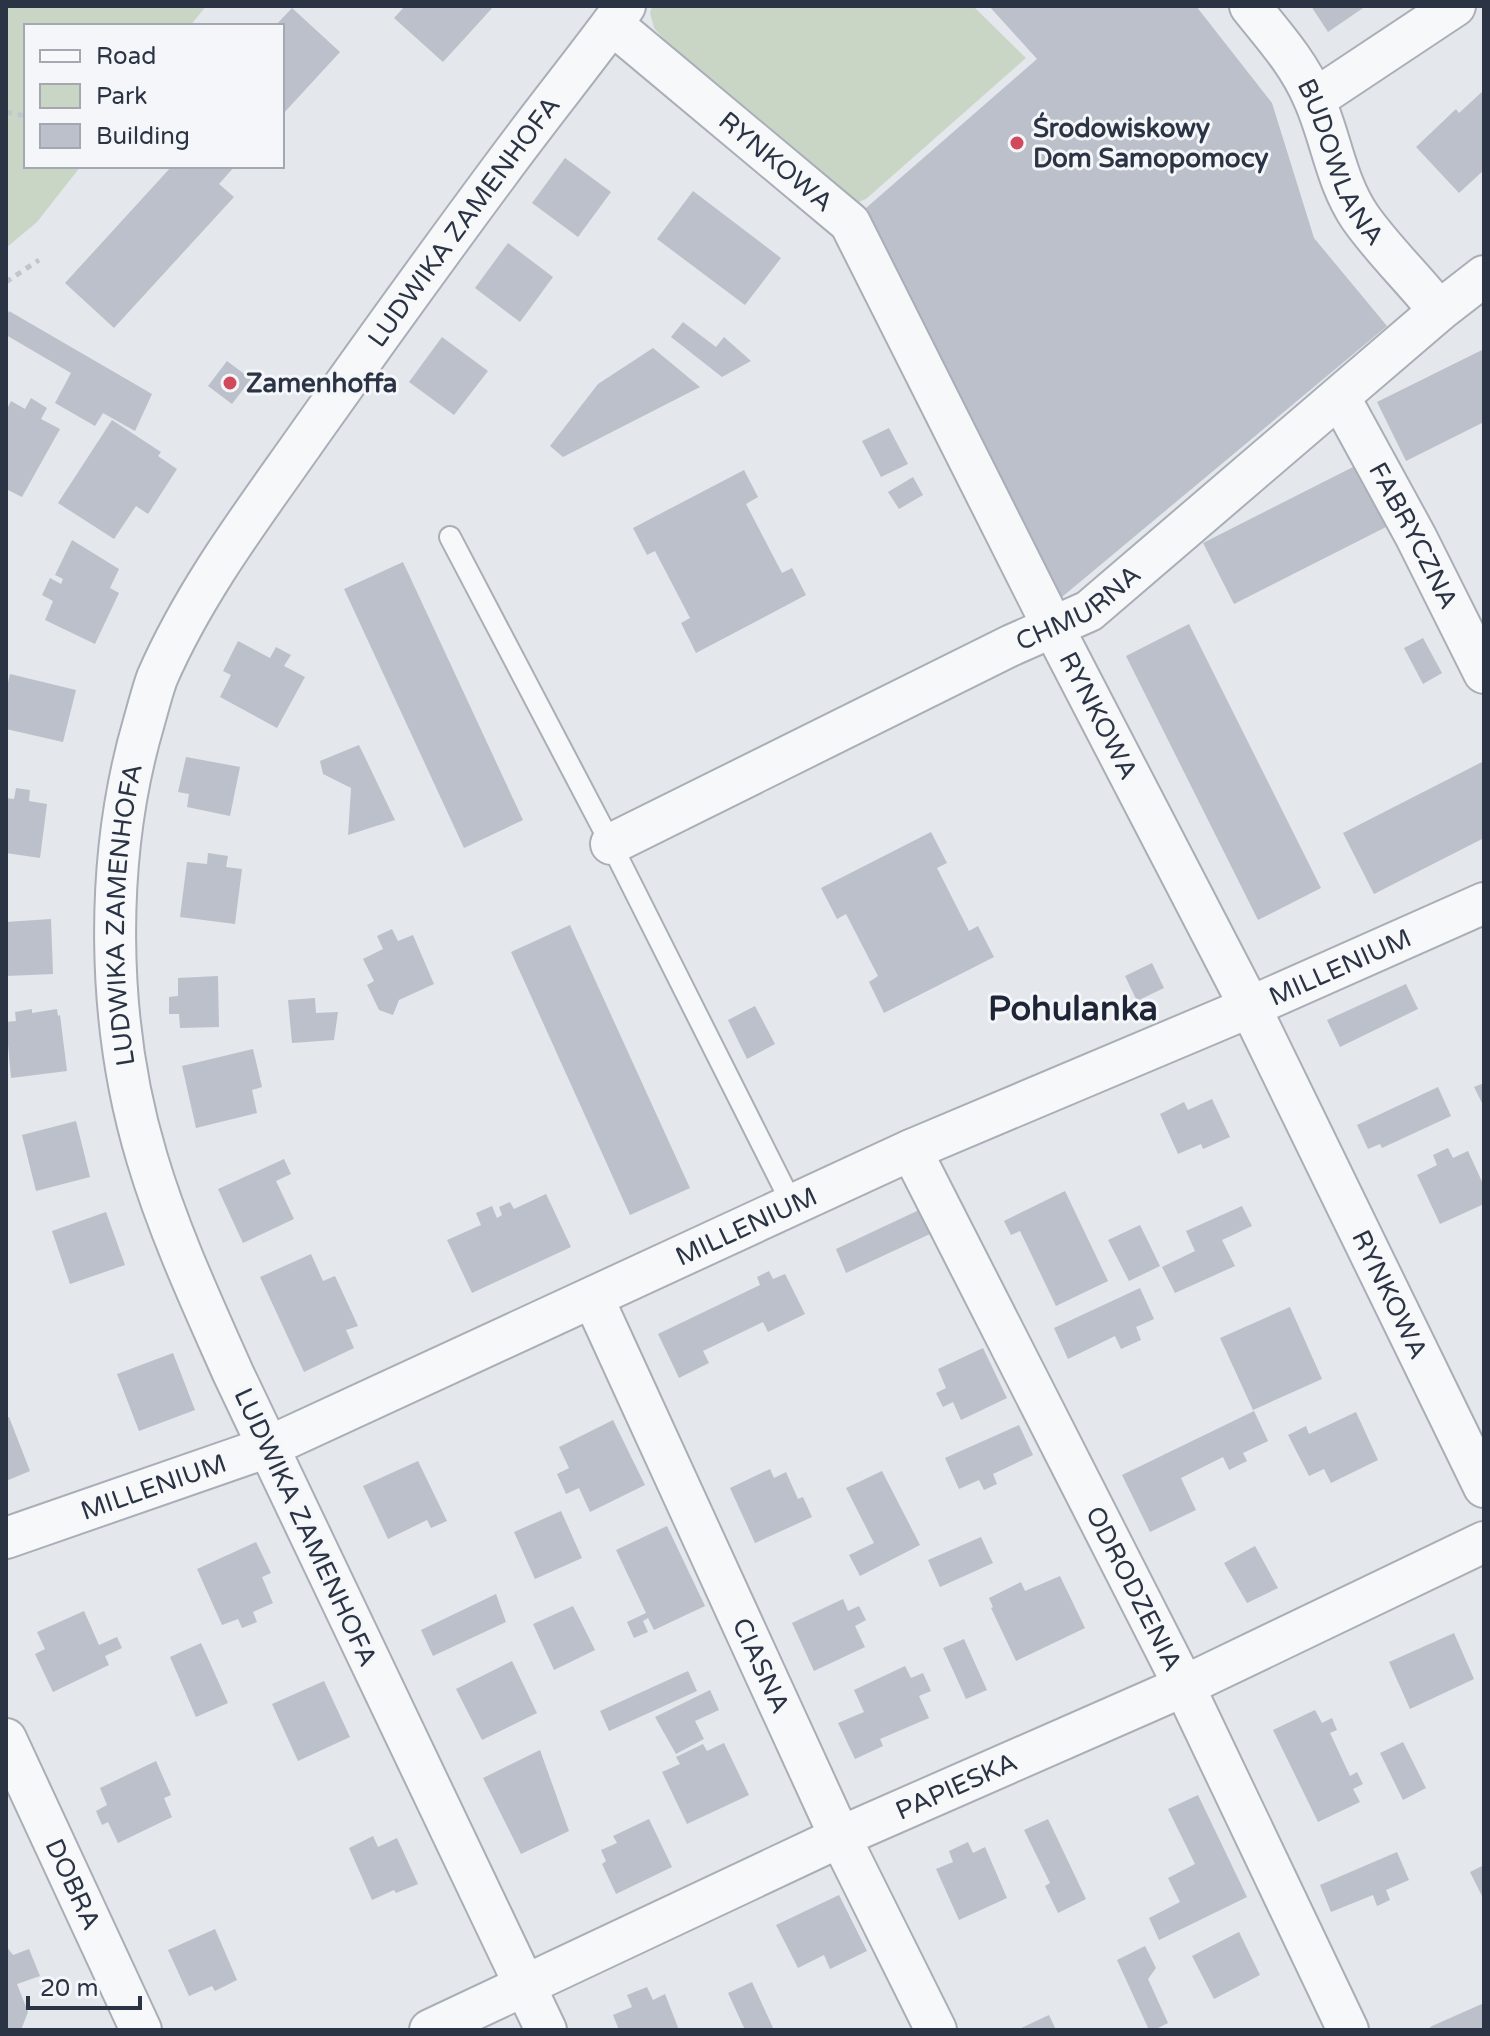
<svg xmlns="http://www.w3.org/2000/svg" width="1490" height="2036" font-family="'Varela Round',sans-serif">
	<style>
		.green { fill: #c9d6c5 }
		.building { fill: #bbc0ca }
		.lines { fill: none; stroke-linecap: round; stroke-linejoin: round }
		.lane-casing { stroke: #a9aeb7; stroke-width: 24 }
		.street-casing { stroke: #a9aeb7; stroke-width: 44 }
		.path { stroke: #c2c5cb; stroke-width: 5; stroke-dasharray: 6 6; stroke-linecap: butt }
		.lane { stroke: #f7f8fa; stroke-width: 20 }
		.street { stroke: #f7f8fa; stroke-width: 40 }
		.poi-dot { fill: #d1495b; stroke: #f4f6f9; stroke-width: 3 }
		.labels { text-anchor: middle; stroke-width: 6; stroke-linejoin: round; paint-order: stroke }
		.poi-label { font-size: 26px; font-weight: bold; fill: #2b3445; stroke: #f4f6f9; text-anchor: start }
		.street-label { font-size: 26px; fill: #2b3445; stroke: #f4f6f9 }
		.district-label { font-size: 34px; font-weight: bold; fill: #1d2536; stroke: #f4f6f9 }
	</style>
	<rect width="100%" height="100%" fill="#e4e7ec"/>
	<path class="green" d="M6 6H206L190 26H26V166H81L37 222 6 248Z
		M652 6H973L1026 58 866 199 846 207 737 104 669 45 654 28 650 13Z"/>
	<path class="building" d="M405 6H494L443 62 394 18Z
		M989 6H1196L1272 103 1314 238 1387 326 1056 602 858 215 1037 59Z
		M1311 6H1366L1328 32Z
		M292 8 340 52 282 115V26H275Z
		M1484 90V170L1459 193 1416 147 1456 109 1459 113Z
		M565 158 611 192 578 237 532 203Z
		M172 166H235L219 184 234 197 114 328 65 283Z
		M693 191 781 258 745 305 657 239Z
		M508 243 553 277 520 322 475 288Z
		M9 311 152 394 135 431 103 413 95 426 55 403 71 373 6 335V317Z
		M683 322 716 347 724 337 751 361 722 377 671 337Z
		M442 337 488 371 454 415 409 382Z
		M653 348 700 387 563 457 550 446 598 384Z
		M1484 349V422L1406 461 1377 402Z
		M227 361 251 379 232 404 208 386Z
		M31 398 47 408 41 419 60 429 22 497 6 489V411L11 401 25 409Z
		M112 420 161 452 158 456 177 469 148 514 136 506 114 539 58 503Z
		M889 428 908 464 881 477 862 441Z
		M1357 465 1388 526 1234 604 1203 543Z
		M744 470 758 497 746 504 782 573 792 568 806 595 696 653 681 623 690 618 655 551 647 555 633 528Z
		M913 477 923 495 899 509 888 492Z
		M72 540 119 569 110 588 119 593 95 644 45 620 53 601 42 595 50 578 61 584 63 579 55 575Z
		M403 562 523 820 464 848 344 589Z
		M1189 624 1321 888 1258 920 1126 656Z
		M1423 638 1442 673 1423 684 1404 648Z
		M238 641 270 658 276 647 291 655 284 666 305 677 277 728 220 697 231 675 223 671Z
		M10 674 76 690 63 742 6 729V691Z
		M359 745 395 820 348 835 351 788 323 774 320 761Z
		M186 757 240 767 230 816 187 807 189 794 178 792Z
		M1484 761V838L1374 894 1343 833Z
		M16 788 30 790 29 801 47 804 40 858 6 853V798L14 799Z
		M931 832 947 863 937 868 969 931 978 926 994 957 884 1013 869 982 878 976 846 914 837 919 821 888Z
		M208 853 228 856 226 867 242 869 235 924 180 917 187 862 207 864Z
		M51 919 53 974 6 976V922Z
		M570 925 690 1188 630 1215 511 952Z
		M392 929 398 941 413 935 434 984 399 1000 393 1015 379 1010 367 985 374 981 363 959 383 949 377 936Z
		M1152 963 1164 988 1137 1001 1125 976Z
		M218 976 219 1027 180 1028 179 1014H169V997L178 996V978Z
		M1406 984 1418 1009 1340 1047 1327 1020Z
		M315 998 316 1013 338 1012 334 1040 292 1043 288 1000Z
		M755 1006 775 1044 747 1059 728 1020Z
		M32 1009V1013L57 1009 58 1016 60 1015 67 1071 11 1078 6 1022 16 1021 15 1012Z
		M253 1049 262 1087 252 1090 257 1113 196 1128 182 1066Z
		M1484 1083V1107L1474 1087Z
		M1438 1087 1451 1116 1382 1148 1380 1144 1368 1149 1357 1125Z
		M1212 1099 1230 1137 1203 1149 1201 1144 1178 1154 1160 1114 1184 1102 1188 1110Z
		M76 1121 90 1177 36 1191 22 1135Z
		M1448 1148 1453 1158 1468 1151 1484 1186V1204L1440 1224 1417 1175 1437 1165 1433 1155Z
		M284 1159 291 1174 276 1181 294 1219 243 1243 218 1189Z
		M1065 1191 1108 1281 1056 1306 1020 1231 1011 1235 1004 1221Z
		M546 1194 571 1247 472 1293 447 1240 481 1225 476 1213 492 1206 497 1218 502 1215 499 1207 510 1202 514 1209Z
		M1242 1206 1252 1226 1222 1240 1235 1266 1175 1293 1162 1267 1195 1251 1186 1231Z
		M919 1210 930 1234 846 1273 836 1249Z
		M106 1212 125 1265 70 1284 52 1231Z
		M1140 1225 1160 1266 1129 1281 1108 1240Z
		M311 1254 323 1281 335 1276 358 1326 346 1330 354 1348 304 1372 260 1277Z
		M769 1271 773 1279 785 1274 805 1314 768 1332 763 1322 703 1351 709 1363 679 1378 658 1334 760 1285 757 1277Z
		M1140 1288 1154 1319 1136 1327 1141 1340 1121 1349 1115 1336 1068 1359 1054 1328Z
		M1290 1307 1322 1379 1253 1410 1220 1338Z
		M983 1348 1007 1398 961 1420 953 1402 943 1407 936 1393 946 1388 938 1369Z
		M173 1353 195 1410 139 1431 117 1374Z
		M1254 1411 1268 1441 1243 1453 1247 1461 1229 1470 1223 1457 1181 1478 1196 1510 1150 1532 1122 1475Z
		M1356 1412 1378 1460 1331 1483 1324 1469 1309 1476 1288 1435 1306 1426 1309 1434Z
		M9 1417 30 1471 6 1481V1418Z
		M613 1420 645 1485 590 1512 579 1488 566 1494 557 1474 569 1468 559 1447Z
		M1019 1425 1033 1455 993 1474 997 1484 984 1490 979 1480 959 1489 945 1458Z
		M418 1461 447 1521 431 1528 427 1520 388 1539 363 1486Z
		M770 1469 774 1478 786 1472 798 1499 803 1497 812 1517 755 1543 730 1488Z
		M882 1471 920 1545 860 1576 849 1555 874 1543 846 1488Z
		M561 1511 582 1558 535 1579 514 1532Z
		M667 1526 705 1606 654 1630 648 1618 643 1621 648 1632 634 1638 627 1622 646 1613 616 1550Z
		M981 1537 993 1563 940 1587 928 1560Z
		M256 1542 271 1573 262 1577 273 1603 253 1612 257 1622 242 1628 238 1619 222 1625 197 1569Z
		M1255 1546 1278 1588 1247 1603 1224 1563Z
		M1060 1576 1085 1628 1016 1661 991 1608 993 1607 989 1598 1021 1582 1025 1591Z
		M496 1594 506 1622 433 1656 421 1630Z
		M843 1599 848 1611 859 1606 866 1620 855 1626 865 1647 814 1671 792 1623Z
		M573 1606 595 1650 554 1670 533 1624Z
		M84 1611 99 1645 117 1637 122 1648 105 1656 109 1665 53 1692 35 1654 45 1649 37 1632Z
		M1454 1633 1474 1679 1410 1709 1389 1662Z
		M964 1639 987 1690 966 1699 943 1648Z
		M201 1643 228 1703 196 1717 170 1657Z
		M512 1661 537 1713 482 1740 456 1689Z
		M905 1666 911 1678 923 1673 931 1691 919 1696 929 1718 880 1739 883 1746 855 1759 838 1723 864 1712 854 1690Z
		M688 1671 697 1691 609 1731 600 1711Z
		M324 1681 350 1737 298 1761 272 1704Z
		M710 1690 719 1710 695 1721 704 1739 676 1754 655 1717Z
		M1315 1710 1322 1723 1332 1718 1337 1730 1330 1733 1350 1776 1357 1772 1363 1784 1353 1789 1360 1802 1318 1822 1273 1730Z
		M1403 1742 1426 1788 1403 1800 1380 1753Z
		M724 1743 749 1795 687 1824 662 1772 680 1764 676 1757 703 1744 707 1751Z
		M540 1750 569 1831 521 1854 483 1778Z
		M156 1761 171 1795 164 1798 172 1817 118 1843 108 1822 102 1825 96 1811 107 1805 100 1788Z
		M1198 1795 1247 1897 1159 1940 1149 1918 1180 1902 1168 1878 1195 1864 1168 1809Z
		M649 1819 672 1867 616 1894 602 1864 606 1861 601 1850 617 1843 613 1836Z
		M1048 1819 1086 1899 1058 1913 1045 1886 1050 1883 1024 1830Z
		M373 1836 378 1847 397 1838 418 1884 396 1893 394 1890 372 1900 349 1848Z
		M968 1842 973 1853 985 1847 1007 1898 959 1920 936 1869 953 1862 949 1851Z
		M1397 1852 1409 1880 1386 1890 1390 1900 1377 1906 1373 1895 1331 1912 1320 1885Z
		M1484 1865V1900L1470 1872Z
		M839 1895 867 1951 830 1969 824 1955 798 1968 776 1925Z
		M215 1929 237 1980 215 1991 212 1986 189 1996 168 1950Z
		M1239 1932 1260 1975 1214 1999 1192 1956Z
		M6 1946 13 1955 29 1949 40 1976 17 1984 28 2012 21 2030H6Z
		M1145 1946 1156 1968 1148 1979 1168 2023 1154 2030H1149L1117 1960Z
		M752 1982 774 2030H745L728 1993Z
		M647 1987 653 2000 665 1994 679 2030H619L613 2015 632 2007 627 1995Z
		M1484 2003V2030H1431L1430 2027Z
		M1049 2015 1056 2030H1017Z"/>
	<g class="lines">
		<defs>
			<path id="lane" d="M450 537 611 844 793 1206"/>
			<g id="street">
				<path id="s1" d="M1250 6C1273 35 1298 62 1313 97 1331 136 1335 180 1360 217 1383 250 1414 279 1439 311"/>
				<path id="s2" d="M612 24 850 223 1053 627 1250 1007 1484 1487"/>
				<path d="M1315 99 1455 6"/>
				<path id="s3" d="M1340 398 1416 537 1484 673"/>
				<path id="s4" d="M611 844 1012 645 1089 611 1439 311 1484 276"/>
				<path id="s5" d="M911 1150 1184 1686 1348 2030"/>
				<path id="s6" d="M593 1298 840 1837 936 2030"/>
				<path id="s7" d="M6 1538 268 1447 911 1150 1250 1007 1484 903"/>
				<path id="s8" d="M6 1739 141 2030"/>
				<path id="s9" d="M430 2030 840 1837 1184 1686 1484 1542"/>
				<path id="s10" d="M546 2030 233 1373C202 1303 169 1232 147 1158 106 1022 104 858 144 722 148 708 152 692 157 678 196 588 257 509 313 429 374 343 436 257 499 172 540 116 584 62 625 6"/>
			</g>
		</defs>
		<use href="#lane" class="lane-casing"/>
		<use href="#street" class="street-casing"/>
		<path class="path" d="M6 112 26 116
			M6 282 39 260"/>
		<use href="#lane" class="lane"/>
		<use href="#street" class="street"/>
	</g>
	<g class="poi-dot">
		<circle cx="1017" cy="143" r="8"/>
		<circle cx="230" cy="383" r="8"/>
	</g>
	<g class="labels">
		<g class="poi-label">
			<text x="1033" y="137">Środowiskowy<tspan x="1033" dy="30">Dom Samopomocy</tspan></text>
			<text x="246" y="392">Zamenhoffa</text>
		</g>
		<g class="street-label">
			<text dy="9" stroke="none"><textPath href="#s1" startOffset="182">BUDOWLANA</textPath></text>
			<text dy="9" stroke="none"><textPath href="#s2" startOffset="214">RYNKOWA</textPath></text>
			<text dy="9" stroke="none"><textPath href="#s10" startOffset="1998">LUDWIKA ZAMENHOFA</textPath></text>
			<text dy="9" stroke="none"><textPath href="#s3" startOffset="156">FABRYCZNA</textPath></text>
			<text dy="9" stroke="none"><textPath href="#s4" startOffset="524">CHMURNA</textPath></text>
			<text dy="9" stroke="none"><textPath href="#s2" startOffset="862">RYNKOWA</textPath></text>
			<text dy="9" stroke="none"><textPath href="#s10" startOffset="1206">LUDWIKA ZAMENHOFA</textPath></text>
			<text dy="9" stroke="none"><textPath href="#s7" startOffset="1452">MILLENIUM</textPath></text>
			<text dy="9" stroke="none"><textPath href="#s7" startOffset="804">MILLENIUM</textPath></text>
			<text dy="9" stroke="none"><textPath href="#s2" startOffset="1510">RYNKOWA</textPath></text>
			<text dy="9" stroke="none"><textPath href="#s7" startOffset="156">MILLENIUM</textPath></text>
			<text transform="translate(306 1527) rotate(65)" y="9">LUDWIKA ZAMENHOFA</text>
			<text dy="9" stroke="none"><textPath href="#s5" startOffset="492">ODRODZENIA</textPath></text>
			<text dy="9" stroke="none"><textPath href="#s6" startOffset="404">CIASNA</textPath></text>
			<text dy="9" stroke="none"><textPath href="#s9" startOffset="580">PAPIESKA</textPath></text>
			<text dy="9" stroke="none"><textPath href="#s8" startOffset="160">DOBRA</textPath></text>
		</g>
		<g class="district-label">
			<text x="1073" y="1020">Pohulanka</text>
		</g>
	</g>
	<rect width="1490" height="2036" fill="none" stroke="#2b3445" stroke-width="16"/>
	<rect x="24" y="24" width="260" height="144" fill="#f4f6f9" stroke="#a4a8b1" stroke-width="2"/>
	<rect x="40" y="50" width="40" height="12" fill="#f7f8fa" stroke="#a4a8b1" stroke-width="2"/>
	<text x="96" y="64" font-size="24" fill="#2b3445">Road</text>
	<rect x="40" y="84" width="40" height="24" fill="#c9d6c5" stroke="#a4a8b1" stroke-width="2"/>
	<text x="96" y="104" font-size="24" fill="#2b3445">Park</text>
	<rect x="40" y="124" width="40" height="24" fill="#bbc0ca" stroke="#a4a8b1" stroke-width="2"/>
	<text x="96" y="144" font-size="24" fill="#2b3445">Building</text>
	<path d="M28 1996v12h112v-12" fill="none" stroke="#2b3445" stroke-width="4"/>
	<text x="40" y="1996" font-size="24" fill="#2b3445" stroke="#f4f6f9" stroke-width="6" paint-order="stroke">20 m</text>
</svg>
